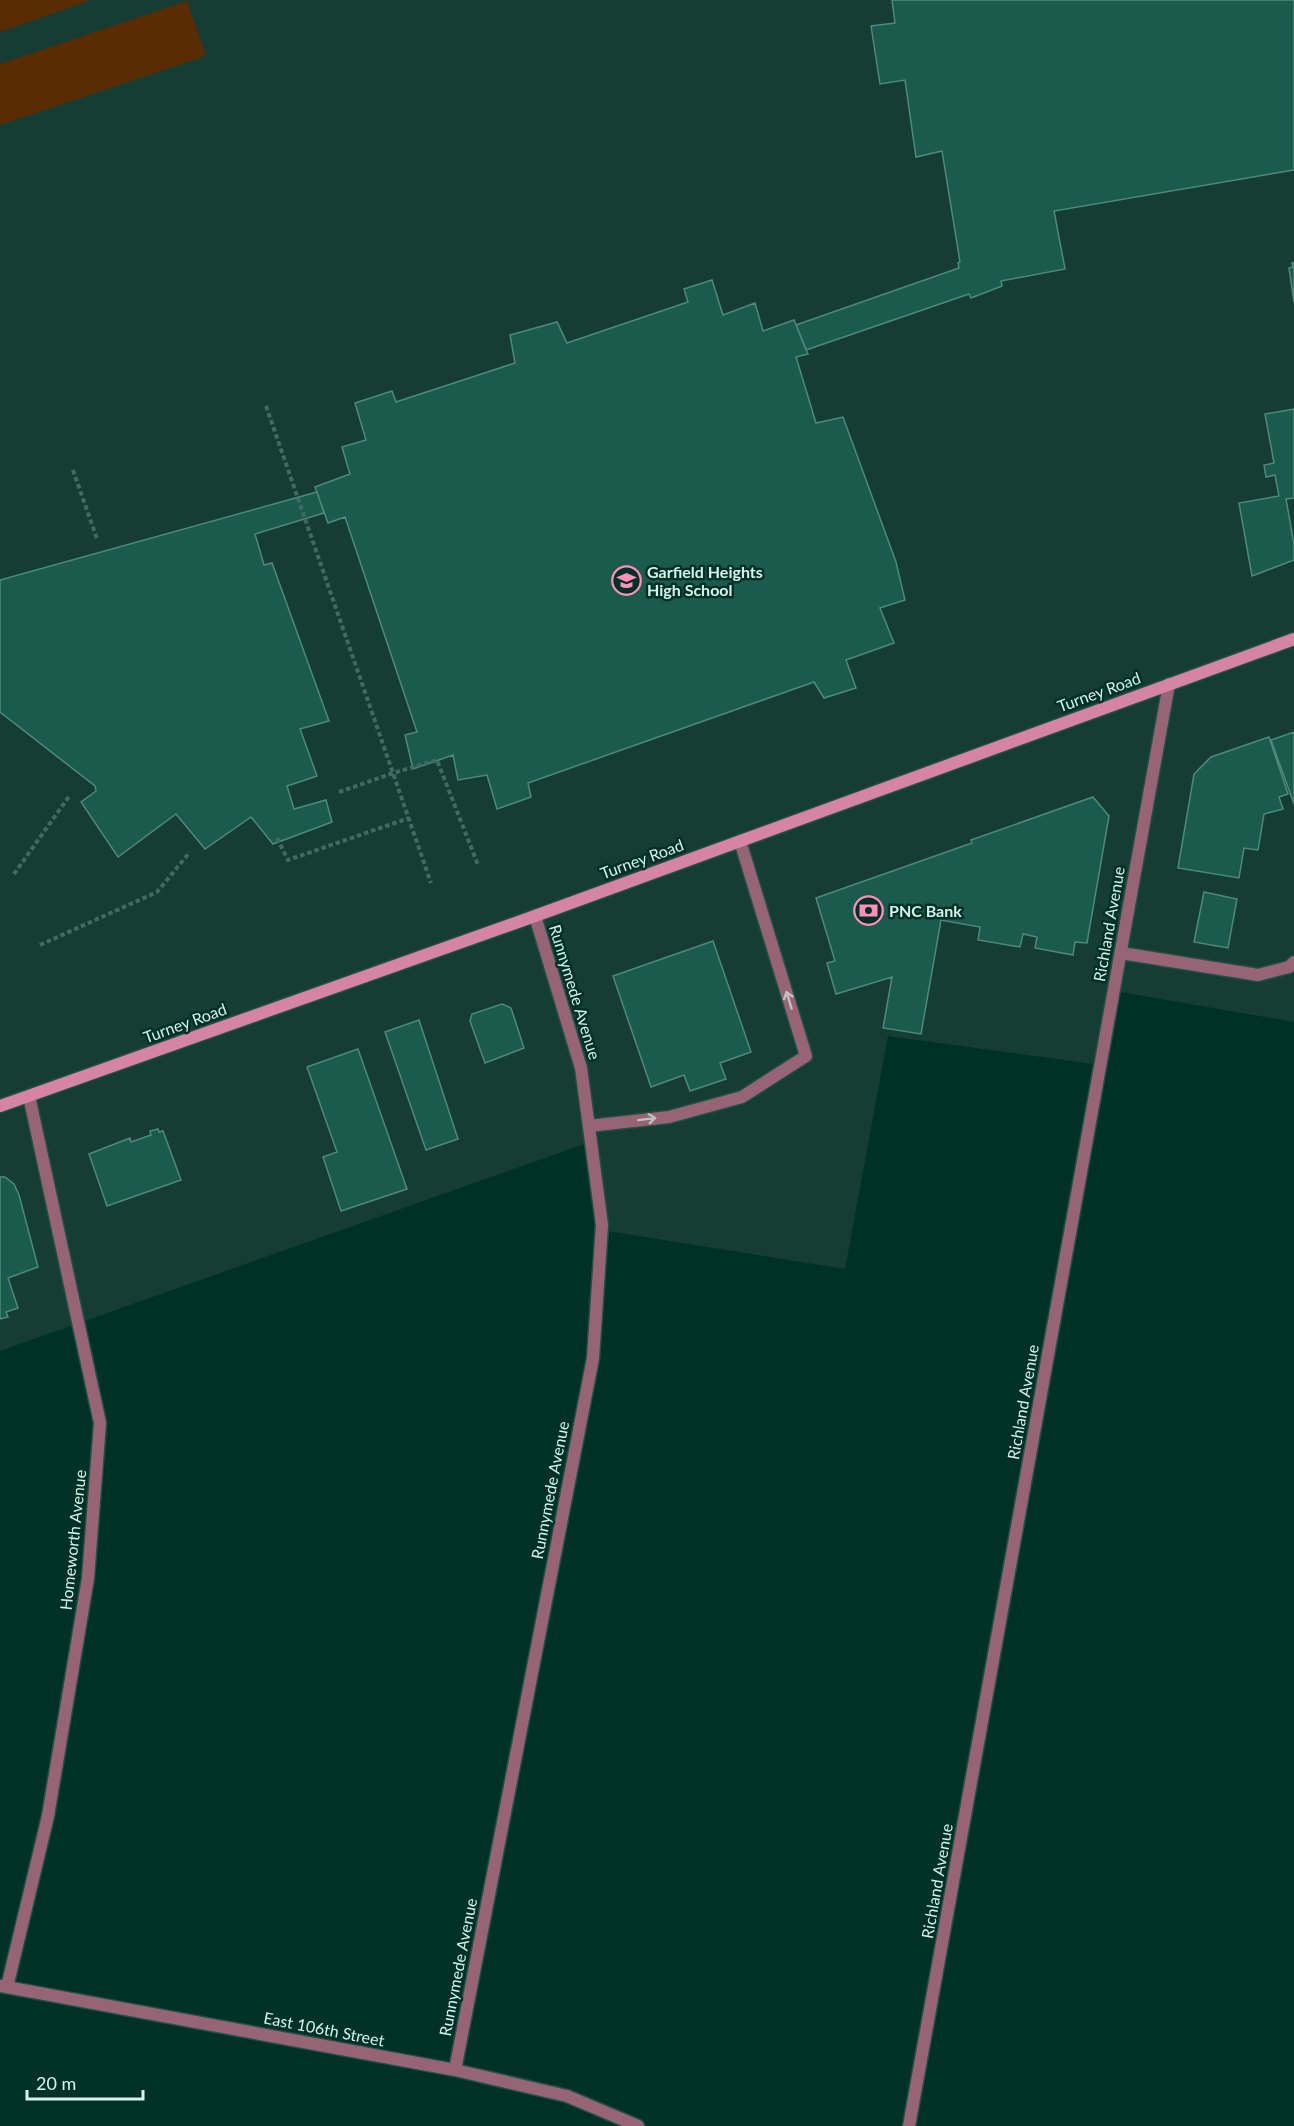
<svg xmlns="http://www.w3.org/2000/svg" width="1294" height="2126" font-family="Lato,sans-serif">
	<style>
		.built { fill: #163d34 }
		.green { fill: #5a2c03 }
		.building { fill: #1b5b4d; stroke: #4e8a7b; stroke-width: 1.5 }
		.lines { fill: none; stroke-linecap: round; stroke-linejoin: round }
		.service-casing { stroke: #225046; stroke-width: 15 }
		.minor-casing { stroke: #225046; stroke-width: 15 }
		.secondary-casing { stroke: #225046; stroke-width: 15 }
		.path { stroke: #406b62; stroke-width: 4; stroke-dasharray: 4.5 3; stroke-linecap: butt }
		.service { stroke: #976476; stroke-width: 12 }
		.minor { stroke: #976476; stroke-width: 12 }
		.secondary { stroke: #d584a3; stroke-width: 12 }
		.oneway { stroke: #bfc1c1 }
		.labels { text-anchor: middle; stroke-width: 5; stroke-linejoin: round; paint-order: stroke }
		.poi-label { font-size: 16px; font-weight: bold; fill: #d5f3ea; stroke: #003127; text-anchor: start }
		.street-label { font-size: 16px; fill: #d5f3ea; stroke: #003127 }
	</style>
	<rect width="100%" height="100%" fill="#003127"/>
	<path class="built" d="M0 0H1294V1022L1115 991 1101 1065 888 1036 845 1269 601 1230 590 1142 0 1351Z"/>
	<path class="green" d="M0 0H91L0 32Z
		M187 1 206 56 0 125V64Z"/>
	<path class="building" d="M892 0H1294V170L1054 211 1065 269 1001 281 1002 286 971 298 969 294 806 350 796 325 959 268 958 263 960 262 942 151 916 157 905 80 880 84 871 26 895 23Z
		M1292 263H1294V302L1289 268 1293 267Z
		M712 280 723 315 755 303 763 331 794 320 808 354 796 357 816 423 843 417 896 562 905 600 880 608 894 643 846 660 856 688 824 698 814 682 528 783 531 797 497 809 487 775 458 780 453 755 413 769 405 735 417 732 345 517 328 523 315 487 350 474 342 447 366 440 355 403 392 391 396 402 515 363 510 335 557 322 567 343 688 302 684 289Z
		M1294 409V498L1286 499 1294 544V560L1252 576 1239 503 1279 496 1275 475 1266 477 1264 465 1274 463 1265 414Z
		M317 492 324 513 255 534 264 565 272 563 329 721 300 729 317 776 287 786 294 809 326 800 332 822 273 844 251 817 205 849 176 814 118 857 81 802 96 791 95 786 0 712V580Z
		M1294 732V804L1271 740Z
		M1269 737 1288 794 1279 797 1283 809 1264 814 1258 850 1244 848 1239 878 1178 868 1194 774 1211 757Z
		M1093 797 1109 816 1087 943 1075 942 1073 955 1035 948 1037 937 1023 934 1020 947 978 940 980 927 941 920 921 1034 883 1028 892 977 836 994 827 963 835 961 816 898 972 843 971 840Z
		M1204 892 1237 899 1228 948 1194 942Z
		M713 941 751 1052 720 1063 726 1079 690 1091 684 1075 651 1087 613 976Z
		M502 1004 511 1008 524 1048 485 1063 470 1021 472 1014Z
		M419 1020 458 1139 426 1150 385 1032Z
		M358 1049 407 1189 341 1211 323 1157 337 1152 307 1067Z
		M158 1129 159 1132 163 1131 181 1180 107 1206 89 1154 130 1138 131 1142 151 1135 150 1131Z
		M0 1177H5L14 1184 19 1195 38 1267 8 1278 18 1308 6 1312 8 1317 0 1319Z"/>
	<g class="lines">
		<defs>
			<path id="service" d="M1121 953 1258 975 1289 967 1294 962
				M589 1126 669 1117 742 1097 806 1056 740 841"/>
			<path id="minor" d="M1 1986 455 2070 567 2096 638 2126
				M7 1987 48 1816 88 1578 100 1423 29 1096
				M455 2070 593 1358 602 1225 591 1142 581 1068 535 916
				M909 2126 1169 684"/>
			<path id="secondary" d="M0 1106 535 916 1294 639"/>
		</defs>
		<use href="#service" class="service-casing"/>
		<use href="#minor" class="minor-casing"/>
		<use href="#secondary" class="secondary-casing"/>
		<path class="path" d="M266 406 431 883
			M73 470 97 539
			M339 792 393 773 437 760 478 865
			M277 838 288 860 409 818
			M14 874 70 795
			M40 945 157 892 190 852"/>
		<use href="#service" class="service"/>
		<use href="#minor" class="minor"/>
		<use href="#secondary" class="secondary"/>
	</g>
	<defs><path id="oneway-shaft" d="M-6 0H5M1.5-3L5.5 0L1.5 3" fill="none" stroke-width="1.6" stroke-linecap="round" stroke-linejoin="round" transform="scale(1.5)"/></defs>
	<g class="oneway">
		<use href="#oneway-shaft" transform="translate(789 1000) rotate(-107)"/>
		<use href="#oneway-shaft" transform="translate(647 1119) rotate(-7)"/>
	</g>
	<defs>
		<symbol id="school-ring" viewBox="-11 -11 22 22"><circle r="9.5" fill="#003127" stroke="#ff8ebb" stroke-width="1.5"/><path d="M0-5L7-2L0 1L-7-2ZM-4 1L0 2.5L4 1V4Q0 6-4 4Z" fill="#ff8ebb"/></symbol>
		<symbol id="bank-ring" viewBox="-11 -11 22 22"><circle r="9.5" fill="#003127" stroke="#ff8ebb" stroke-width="1.5"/><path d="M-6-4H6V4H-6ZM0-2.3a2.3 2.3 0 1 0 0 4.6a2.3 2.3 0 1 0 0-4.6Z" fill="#ff8ebb"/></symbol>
	</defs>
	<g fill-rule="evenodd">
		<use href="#school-ring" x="610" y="564" width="33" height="33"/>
		<use href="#bank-ring" x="852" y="894" width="33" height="33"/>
	</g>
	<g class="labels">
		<g class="poi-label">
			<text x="647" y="578">Garfield Heights<tspan x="647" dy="18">High School</tspan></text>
			<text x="889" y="917">PNC Bank</text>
		</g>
		<g class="street-label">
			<text transform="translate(1099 692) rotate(-20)" y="6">Turney Road</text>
			<text transform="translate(642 859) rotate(-20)" y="6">Turney Road</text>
			<text transform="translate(1109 924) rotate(-80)" y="6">Richland Avenue</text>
			<text transform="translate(575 992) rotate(73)" y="6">Runnymede Avenue</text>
			<text transform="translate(185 1023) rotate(-20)" y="6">Turney Road</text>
			<text transform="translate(1023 1402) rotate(-80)" y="6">Richland Avenue</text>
			<text transform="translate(550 1490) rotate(-79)" y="6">Runnymede Avenue</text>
			<text transform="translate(73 1540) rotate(-84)" y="6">Homeworth Avenue</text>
			<text transform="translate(937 1881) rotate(-80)" y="6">Richland Avenue</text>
			<text transform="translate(458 1967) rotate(-79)" y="6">Runnymede Avenue</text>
			<text transform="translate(324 2029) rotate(11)" y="6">East 106th Street</text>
		</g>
	</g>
	<path d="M27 2090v9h116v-9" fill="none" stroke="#d5f3ea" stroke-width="3"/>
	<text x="36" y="2090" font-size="18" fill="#d5f3ea" stroke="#003127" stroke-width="4.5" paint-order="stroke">20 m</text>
</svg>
